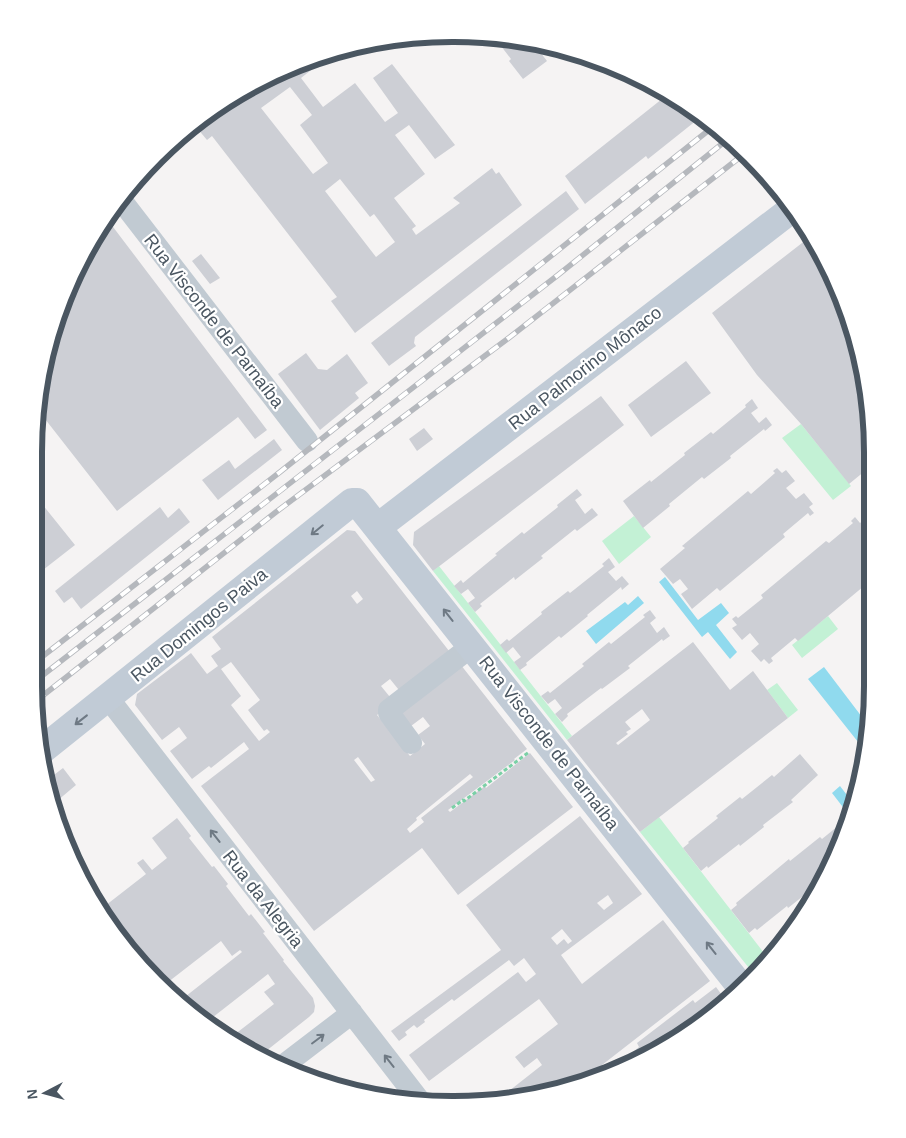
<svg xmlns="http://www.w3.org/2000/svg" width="906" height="1138" font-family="Arial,sans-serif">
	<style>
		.green { fill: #c3f1d5 }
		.water { fill: #90daee }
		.building { fill: #cdcfd5; fill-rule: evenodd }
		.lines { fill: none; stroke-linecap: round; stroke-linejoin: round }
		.path { stroke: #7ad0a6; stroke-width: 3; stroke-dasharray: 4 2.5; stroke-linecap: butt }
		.street { stroke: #c1cad2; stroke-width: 22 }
		.secondary { stroke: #c1cbd6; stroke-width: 28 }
		.rail-casing { stroke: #b5b8bd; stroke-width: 5.5 }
		.rail { stroke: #fff; stroke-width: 4; stroke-dasharray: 11; stroke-linecap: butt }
		.oneway { stroke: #6e7984 }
		.oneway2 { stroke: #6e7983 }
		.labels { text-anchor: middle; stroke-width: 4.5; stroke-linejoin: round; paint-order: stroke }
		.street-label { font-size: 18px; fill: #4a5661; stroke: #fff }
		.rim { fill: none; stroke: #4a5661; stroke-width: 6 }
	</style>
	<rect width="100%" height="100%" fill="#f5f3f3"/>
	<path class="green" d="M801 424 851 486 833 500 782 438Z
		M634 516 651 537 619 564 602 541Z
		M439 566 572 736 567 740 433 571Z
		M828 616 838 629 802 658 792 645Z
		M777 683 798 710 788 718 767 690Z
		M659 817 767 957 753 973 640 832Z"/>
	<path class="water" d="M665 577 698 620 721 603 729 613 716 625 737 652 730 659 708 632 702 637 659 582Z
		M638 596 644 603 596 644 586 631 625 602 628 605Z
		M824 667 862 717 866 714 869 718 866 752 808 679Z
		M840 786 853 803 849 815 832 793Z"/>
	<path class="building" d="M494 37 534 44 547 61 523 79 509 61 511 59Z
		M334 52 301 78 323 107 355 83 385 122 398 113 373 78 392 64 455 145 435 159 409 125 395 135 425 174 394 198 416 226 412 229 416 235 460 203 453 198 492 168 496 174 499 172 522 205 355 333 331 301 337 297 212 136 207 140 197 128 244 90 319 56ZM290 87 312 115 300 125 328 163 313 174 261 108ZM340 179 370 217 374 214 395 242 376 257 325 191Z
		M667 95 702 116 648 159 646 156 585 204 565 176Z
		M566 191 579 209 415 337 414 343 416 346 389 366 371 343Z
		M107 219 267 430 255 439 238 417 117 511 38 410 56 318 90 243Z
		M811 236 816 244 850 319 871 425V466L849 484 801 424 757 375 712 313Z
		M201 254 220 278 210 284 192 261Z
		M306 353 318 369 327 370 347 354 368 383 355 393 359 398 320 430 278 374Z
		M686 361 711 393 651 437 628 405Z
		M601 396 624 425 433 571 413 545 414 532Z
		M752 399 758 408 751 413 759 423 766 417 772 425 765 431 764 429 730 456 731 458 704 479 702 477 669 504 670 506 643 528 623 501 650 480 651 482 685 455 684 453 711 432 713 434 746 407 745 405Z
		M424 428 433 439 417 451 409 439Z
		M274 439 282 450 218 500 202 480 229 460 235 469Z
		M777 468 782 473 786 470 795 481 786 488 796 499 804 493 813 504 809 507 814 513 810 516 808 513 783 534 785 537 720 591 717 588 692 609 681 594 688 589 680 579 673 584 660 569 685 548 682 546 748 491 751 494 775 473 773 471Z
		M577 489 582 495 575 500 585 514 592 508 598 515 577 531 575 529 541 556 543 558 515 580 514 577 480 604 482 606 475 612 468 603 475 598 468 589 461 594 454 586 461 580 463 583 497 555 495 554 522 532 524 534 558 507 557 505Z
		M34 494 75 545 34 577Z
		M160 507 168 518 179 508 190 522 81 609 72 597 64 603 55 591Z
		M855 517 860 523 864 520 872 530V532L865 538 872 546V575L861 583 864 586 798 641 795 638 771 658 773 661 769 664 764 659 761 662 751 651 759 644 750 633 742 640 732 628 737 625 732 619 736 616 738 618 763 598 761 595 826 541 829 543 853 523 851 521Z
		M347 530 355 531 453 656 403 695 390 679 381 686 394 702 377 715 410 756 425 744 418 735 430 726 423 717 411 726 397 708 457 660 527 749 514 759 515 760 448 810 450 812 485 786 486 788 530 753 573 807 458 895 422 848 314 931 201 786 249 749 244 742 211 768 209 766 192 779 170 751 187 738 179 727 162 740 135 705 137 694 191 653 207 674 218 666 211 656 221 649 212 637ZM357 591 363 599 357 604 351 596ZM231 662 260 700 248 710 264 731 267 729 270 732 259 741 231 705 241 696 221 669ZM358 757 375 780 371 782 354 760ZM470 774 473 777 421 818 424 822 410 833 407 829 417 820 416 818Z
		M609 558 615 567 608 572 616 581 622 576 629 584 622 590 621 587 587 615 588 616 561 638 559 636 526 663 527 665 520 670 514 662 521 657 513 647 506 653 500 645 507 639 509 641 542 614 541 612 568 591 570 593 604 566 602 564Z
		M650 610 656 618 650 623 657 633 664 627 670 636 663 641 662 639 628 666 630 668 602 689 601 688 567 714 568 716 562 722 555 714 562 708 555 699 548 704 541 696 548 691 550 693 584 666 582 664 609 642 611 644 645 617 643 615Z
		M693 642 730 690 753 671 788 718 640 832 567 740ZM642 709 650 720 618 745 616 743 628 734 626 732 631 729 625 722Z
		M800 754 818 775 791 800 793 802 763 825 764 827 740 846 739 844 708 868 707 866 701 871 683 848 689 843 688 842 718 818 716 816 740 797 742 799 772 775 774 777Z
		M63 768 76 785 57 801 55 798 51 801 47 784 52 780 50 778Z
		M580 816 642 894 561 955 582 984 663 920 710 981 602 1065 607 1071 561 1090 500 1098 542 1065 537 1058 524 1068 515 1057 558 1024 539 999 429 1081 409 1055 518 972 526 982 536 974 524 958 514 966 509 960 454 1001 452 999 424 1020 425 1022 417 1028 414 1025 405 1032 407 1035 399 1041 391 1031 501 950 466 905ZM608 895 613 903 604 910 597 903ZM562 929 572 941 568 944 564 939 557 945 551 938Z
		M177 818 191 836 189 838 212 867 214 866 228 884 226 886 249 916 251 914 265 932 263 933 284 960 283 961 313 998 315 1006 314 1012 309 1017 261 1055 243 1048 230 1038 274 1004 264 992 275 984 268 974 208 1021 181 1000 242 952 240 950 232 956 221 941 163 986 156 981 101 909 146 874 137 863 143 859 152 870 167 858 152 838Z
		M838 826 844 833 840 846 823 878 811 887 812 889 788 908 787 906 757 930 755 928 749 933 731 910 737 905 736 903 789 859 790 861 820 837 822 839Z
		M716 987 727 1002 662 1048 612 1069 639 1047 637 1043 693 1000 695 1003Z"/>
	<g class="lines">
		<path class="path" d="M452 808 463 800 464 801 529 752"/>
		<path class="street" d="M121 200 307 441
			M108 698 419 1100
			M411 743 389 713V710L472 646
			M284 1065 352 1013"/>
		<path class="secondary" d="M378 527 792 209
			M42 750 352 502H357L741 987"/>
		<defs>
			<path id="rail" d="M34 663 280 472 714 126
				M34 682 558 275 728 139
				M36 701 276 512 510 337 744 154"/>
		</defs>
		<use href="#rail" class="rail-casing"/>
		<use href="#rail" class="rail"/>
	</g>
	<defs><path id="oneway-shaft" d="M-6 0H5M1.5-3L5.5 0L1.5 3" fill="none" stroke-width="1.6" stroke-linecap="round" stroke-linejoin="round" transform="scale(1.25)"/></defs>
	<g class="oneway">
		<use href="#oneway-shaft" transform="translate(317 530) rotate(141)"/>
		<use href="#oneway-shaft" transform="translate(448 615) rotate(-128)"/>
		<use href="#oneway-shaft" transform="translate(81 720) rotate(142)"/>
		<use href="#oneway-shaft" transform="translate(711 948) rotate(-128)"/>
	</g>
	<g class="oneway2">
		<use href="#oneway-shaft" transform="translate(215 836) rotate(-128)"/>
		<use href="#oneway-shaft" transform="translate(318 1039) rotate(-37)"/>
		<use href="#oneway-shaft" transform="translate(389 1061) rotate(-128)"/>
	</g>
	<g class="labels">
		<g class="street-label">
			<text transform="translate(214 321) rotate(52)" y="6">Rua Visconde de Parnaíba</text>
			<text transform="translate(585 368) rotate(-38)" y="6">Rua Palmorino Mônaco</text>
			<text transform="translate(199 625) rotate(-39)" y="6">Rua Domingos Paiva</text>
			<text transform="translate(549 743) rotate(52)" y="6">Rua Visconde de Parnaíba</text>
			<text transform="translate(263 899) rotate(52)" y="6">Rua da Alegria</text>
		</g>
	</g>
	<path d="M0 0H906V1138H0ZM452 42H454A410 410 0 0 1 864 452V686A410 410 0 0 1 454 1096H452A410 410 0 0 1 42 686V452A410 410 0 0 1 452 42Z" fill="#fff" fill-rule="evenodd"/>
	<path class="rim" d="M452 42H454A410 410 0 0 1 864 452V686A410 410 0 0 1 454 1096H452A410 410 0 0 1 42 686V452A410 410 0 0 1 452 42Z"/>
	<g transform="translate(45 1093) rotate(264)" stroke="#ffffff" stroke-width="4" paint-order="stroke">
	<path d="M0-4L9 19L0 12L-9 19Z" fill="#4a5661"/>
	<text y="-8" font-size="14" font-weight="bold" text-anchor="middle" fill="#4a5661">N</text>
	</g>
</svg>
